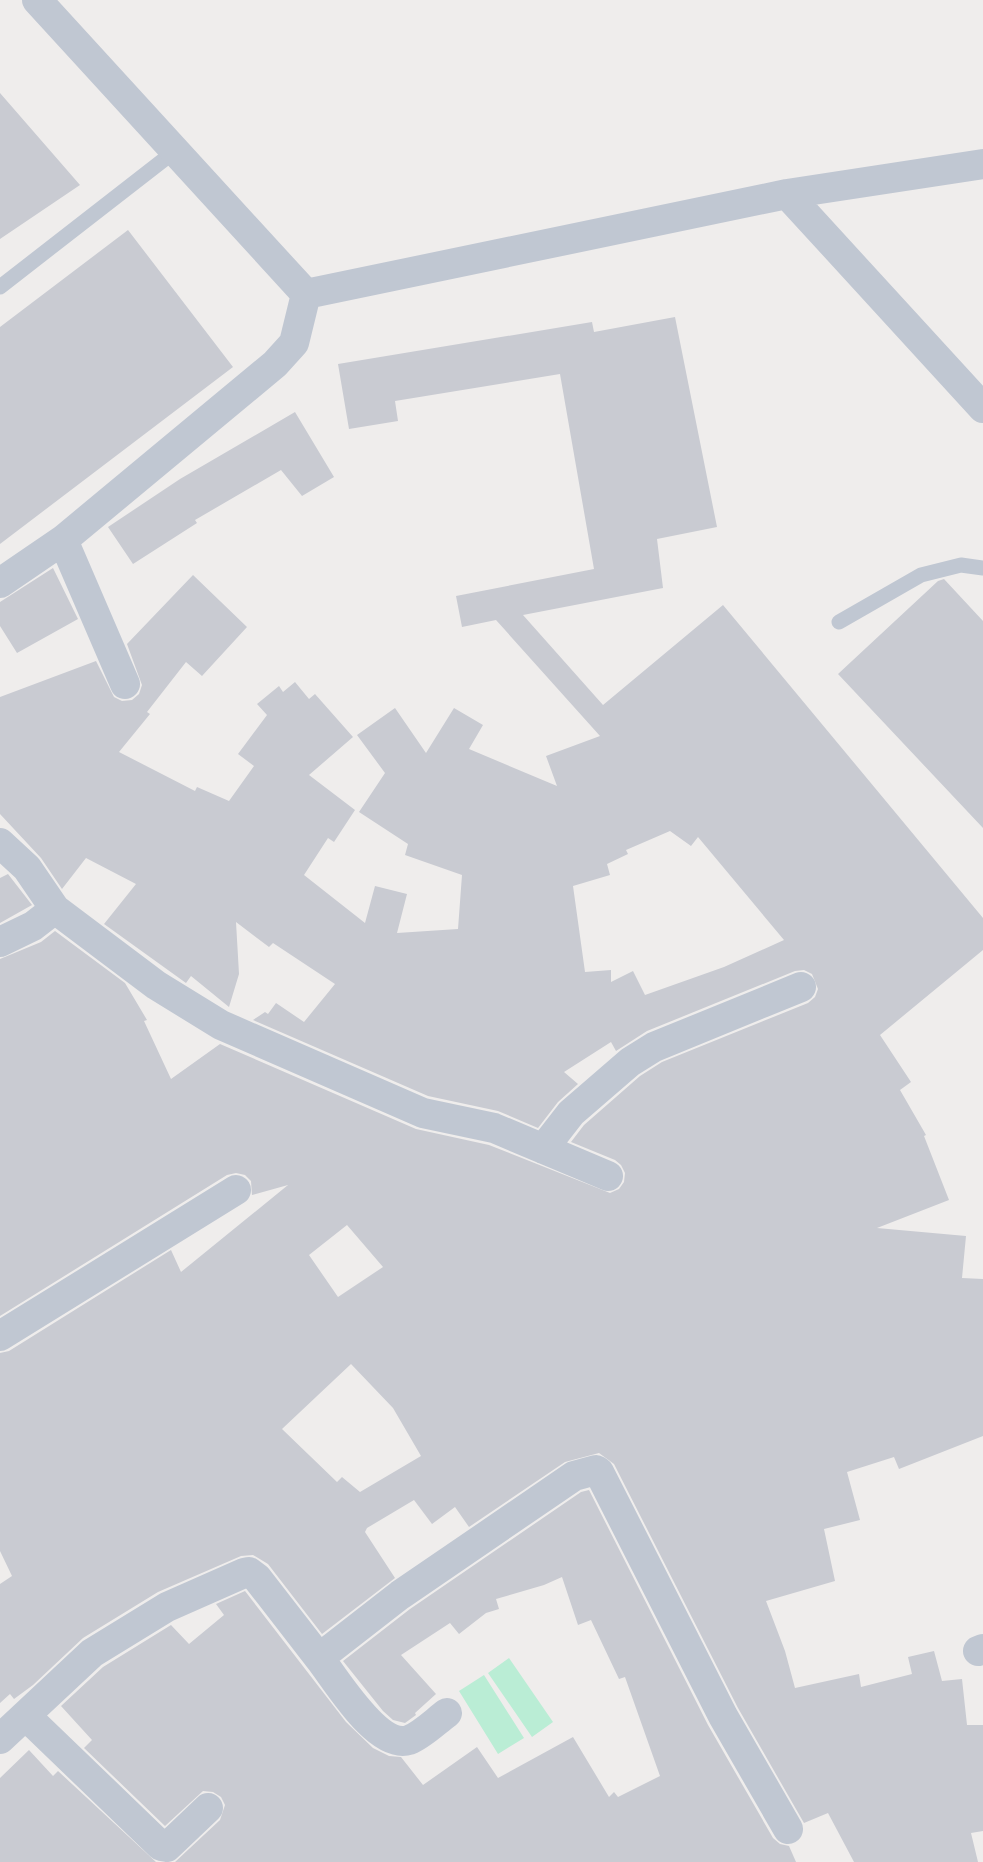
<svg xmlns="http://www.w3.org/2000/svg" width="983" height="1862" font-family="'Work Sans',sans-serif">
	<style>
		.green { fill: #baedd5 }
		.building { fill: #c9cbd2; fill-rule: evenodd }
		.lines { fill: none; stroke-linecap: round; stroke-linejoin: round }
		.lane { stroke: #c0c7d2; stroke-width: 15 }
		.street { stroke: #c0c7d2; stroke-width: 30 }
	</style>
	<rect width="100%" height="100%" fill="#efedec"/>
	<path class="green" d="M509 1658 553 1722 532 1737 488 1673Z
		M484 1675 524 1738 498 1754 459 1691Z"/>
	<path class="building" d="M0 93 80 185 0 239Z
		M128 230 233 367 0 544V327Z
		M675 317 717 527 657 539 663 588 523 615 603 705 723 605 983 918V950L880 1035 911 1082 900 1090 926 1135 924 1136 949 1200 877 1228 966 1236 962 1278 983 1279V1436L899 1469 894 1457 847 1472 860 1520 824 1529 835 1581 766 1601 785 1651 795 1688 859 1674 861 1687 912 1674 908 1657 934 1651 942 1681 962 1679 967 1725H983V1831L971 1833 978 1862H854L828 1813 804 1823 738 1708 614 1464 599 1453 565 1462 469 1527 455 1507 432 1524 414 1500 367 1528 365 1532 395 1578 322 1634 268 1564 253 1555 241 1556 158 1592 83 1638 33 1685 14 1699 10 1694 0 1703V1584L12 1576 0 1551V1353L9 1351 171 1250 181 1272 288 1185 252 1195 251 1181 245 1175 236 1173 227 1175 0 1316V959L41 942 55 931 125 983 147 1020 144 1021 171 1079 220 1044 416 1129 489 1145 610 1193 619 1189 624 1182 625 1173 621 1165 615 1160 571 1142 584 1125 640 1076 662 1062 808 1003 815 997 818 989 812 974 804 970 795 971 647 1031 616 1051 611 1042 564 1072 578 1084 558 1102 538 1128 498 1111 428 1096 253 1020 265 1012 268 1014 276 1003 304 1022 335 984 273 943 269 947 236 922 239 974 229 1007 191 976 186 983 104 924 136 884 86 858 62 889 41 858 0 814V697L96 661 114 697 122 701 132 700 139 694 142 685 127 644 193 575 247 627 202 676 186 662 147 712 150 714 119 752 195 791 197 787 229 801 254 766 238 754 267 715 257 704 279 686 283 692 295 682 309 699 315 694 353 737 309 775 355 810 334 842 328 838 304 875 365 923 375 886 407 894 397 933 458 929 462 875 405 855 408 844 359 812 385 773 357 735 395 708 426 753 454 708 483 725 469 749 557 786 546 756 600 736 496 620 462 627 456 596 594 569 560 374 395 401 398 421 349 429 338 364 592 322 594 332ZM670 831 691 846 698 837 784 940 724 967 645 995 633 971 611 982V970L585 972 573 886 610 875 607 864 628 854 626 850ZM347 1225 383 1267 338 1297 309 1255ZM351 1364 393 1408 421 1456 360 1492 342 1477 337 1482 282 1429Z
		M295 412 334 477 302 496 281 470 195 520 197 523 133 564 108 527 180 479Z
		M53 568 78 619 17 653 0 626V602Z
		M944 579 983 621V828L838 674 938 581Z
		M8 874 32 905 0 923V878Z
		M589 1490 708 1725 773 1838 780 1844 789 1846 796 1862H175L220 1820 225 1805 221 1797 213 1792 203 1791 165 1826 84 1748 92 1740 61 1706 103 1667 171 1625 189 1644 224 1615 216 1604 245 1591 346 1722 373 1748 389 1756 401 1757 423 1785 477 1747 498 1778 573 1737 609 1797 614 1792 618 1797 660 1776 625 1677 619 1679 591 1620 578 1625 562 1577 544 1585 496 1599 499 1609 486 1613 459 1634 450 1623 401 1655 436 1694 415 1713 416 1715 405 1723 393 1720 383 1711 343 1661 410 1609 581 1492Z
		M29 1750 53 1776 58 1771 156 1862H0V1778Z"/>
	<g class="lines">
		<path class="lane" d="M0 287 175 151
			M839 622 921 575 961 565 983 568"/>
		<path class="street" d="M787 194 983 408
			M306 294 787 194 983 164
			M63 540 125 684
			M0 583 63 540 275 364 294 343 306 294 37 0
			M0 843 27 868 55 909 33 926 0 942
			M55 909 156 985 221 1025 423 1113 494 1128 608 1176
			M543 1149 571 1113 630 1062 654 1047 801 987
			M0 1336 236 1190
			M978 1651 983 1649
			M319 1658C336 1679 377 1750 409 1740 422 1735 436 1721 447 1713
			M26 1716 161 1846 167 1847 208 1808
			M0 1739 92 1653 167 1607 244 1573 249 1572 257 1578 319 1658 400 1595 574 1476 596 1470 599 1472 723 1716 788 1829"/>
	</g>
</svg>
